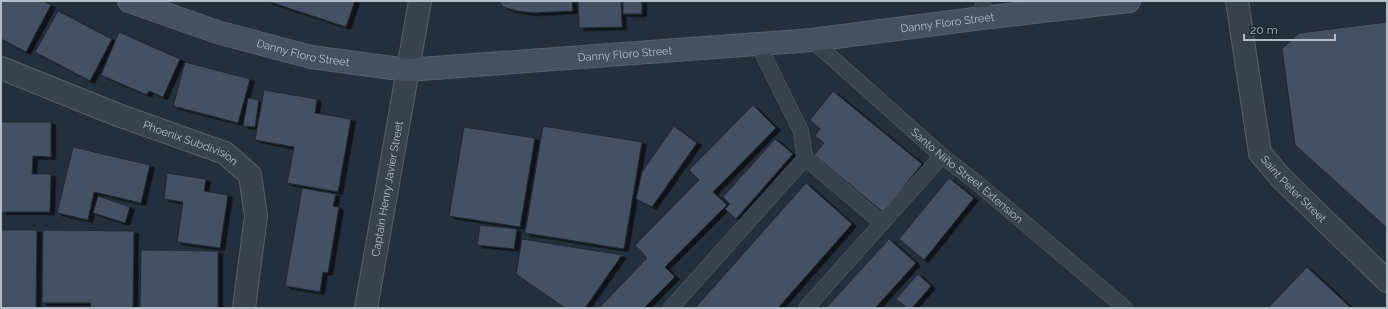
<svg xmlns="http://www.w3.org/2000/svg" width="1388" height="309" font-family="Raleway,sans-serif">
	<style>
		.building { fill: #455162; stroke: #1f2835; filter: url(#shadow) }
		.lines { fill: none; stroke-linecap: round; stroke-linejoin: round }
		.service-casing { stroke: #565f6c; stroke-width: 16 }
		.minor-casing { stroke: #565f6c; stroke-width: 24 }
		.tertiary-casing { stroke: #565f6c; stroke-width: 24 }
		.secondary-casing { stroke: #565f6c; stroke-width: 24 }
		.service { stroke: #38414e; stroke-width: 15 }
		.minor { stroke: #38414e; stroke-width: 22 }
		.tertiary { stroke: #38414e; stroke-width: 22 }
		.secondary { stroke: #465061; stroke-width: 22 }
		.labels { text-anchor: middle; stroke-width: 3; stroke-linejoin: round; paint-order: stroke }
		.street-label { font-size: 11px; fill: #b4bcc9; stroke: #1d2633 }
	</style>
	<defs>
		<filter id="shadow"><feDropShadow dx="4.5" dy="2.5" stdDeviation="0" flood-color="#0009"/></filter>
	</defs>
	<rect width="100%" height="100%" fill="#242f3e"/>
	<path class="building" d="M1 1H44L51 5 26 52 1 39Z
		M267 1H355L346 27Z
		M499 1H572L573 11 533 13 517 11 503 7Z
		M578 1H621L622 27 579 28Z
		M623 1H642V14H623Z
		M58 11 112 39 90 81 35 52Z
		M1387 22V228L1295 145 1282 49 1299 33Z
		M119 32 180 59 163 97 149 91 147 95 101 75Z
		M185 62 250 79 238 123 173 106Z
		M264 90 317 99 315 113 351 119 338 192 287 183 294 147 255 140Z
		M833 91 922 164 883 212 814 155 824 143 815 136 820 129 810 120Z
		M248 98 259 100 255 127 243 126Z
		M753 105 776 128 713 192 727 205 665 267 675 277 644 308H599L647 258 635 245 699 180 689 170Z
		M1 122H51V157L33 156 32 174H51L50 212H1Z
		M543 126 642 142 624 249 525 233Z
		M674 126 697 143 652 207 636 199 642 172Z
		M464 127 535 138 520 227 449 216Z
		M775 139 793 154 736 219 725 209 730 204 723 197Z
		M73 147 150 165 141 203 94 192 88 220 57 213Z
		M167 173 206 179 204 191 228 195 220 248 177 242 183 202 164 199Z
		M949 178 974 198 924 260 899 239Z
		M806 183 852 224 778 308H695Z
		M302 188 336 194 333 206 339 207 328 273 323 272 320 292 285 286Z
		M98 196 130 207 125 223 93 213Z
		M480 225 517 229 514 249 477 245Z
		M1 230H37L36 308H1Z
		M43 230 134 231 133 308H90L91 303H42Z
		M522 239 622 255 585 308H565L516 274Z
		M889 239 916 263 875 308H826Z
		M141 250 218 251V308H140Z
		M1307 267 1351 308H1268Z
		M918 274 931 286 912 308H907L896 299Z"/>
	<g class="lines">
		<defs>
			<g id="service">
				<path d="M982 18 983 1"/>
				<path id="s1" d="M812 40 942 156 976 182 1125 308"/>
				<path d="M758 44 801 131 805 158 882 223"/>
				<path d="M671 308 805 158"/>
				<path d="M806 308 942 156"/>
			</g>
			<g id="minor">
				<path id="s2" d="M1237 1 1260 153 1281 178 1387 281"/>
				<path id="s3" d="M1 68 118 115 225 153 250 175 256 216 244 308"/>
			</g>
			<g id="tertiary">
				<path id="s4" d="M366 308 420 1"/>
			</g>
			<g id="secondary">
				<path id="s5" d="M129 1 217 32 311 57 407 70 812 40 982 18 1129 1"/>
			</g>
		</defs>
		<use href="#service" class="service-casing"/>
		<use href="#minor" class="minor-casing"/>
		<use href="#tertiary" class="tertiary-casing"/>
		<use href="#secondary" class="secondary-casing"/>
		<use href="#service" class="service"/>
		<use href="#minor" class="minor"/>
		<use href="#tertiary" class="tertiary"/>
		<use href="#secondary" class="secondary"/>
	</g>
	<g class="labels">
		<g class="street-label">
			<text dy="4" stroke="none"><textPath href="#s5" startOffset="830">Danny Floro Street</textPath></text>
			<text dy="4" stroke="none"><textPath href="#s5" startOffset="182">Danny Floro Street</textPath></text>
			<text dy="4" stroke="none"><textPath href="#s5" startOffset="506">Danny Floro Street</textPath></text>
			<text dy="4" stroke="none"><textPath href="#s3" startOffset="204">Phoenix Subdivision</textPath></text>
			<text dy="4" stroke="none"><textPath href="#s1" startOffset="206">Santo Niño Street Extension</textPath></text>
			<text dy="4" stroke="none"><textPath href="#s4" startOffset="121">Captain Henry Javier Street</textPath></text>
			<text dy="4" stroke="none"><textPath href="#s2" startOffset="203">Saint Peter Street</textPath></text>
		</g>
	</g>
	<rect width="1388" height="309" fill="none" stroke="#b4bcc9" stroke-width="4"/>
	<path d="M1244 34v6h91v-6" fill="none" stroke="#b4bcc9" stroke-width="2"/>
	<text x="1250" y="34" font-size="12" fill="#b4bcc9" stroke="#1d2633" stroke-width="3" paint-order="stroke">20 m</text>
</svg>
